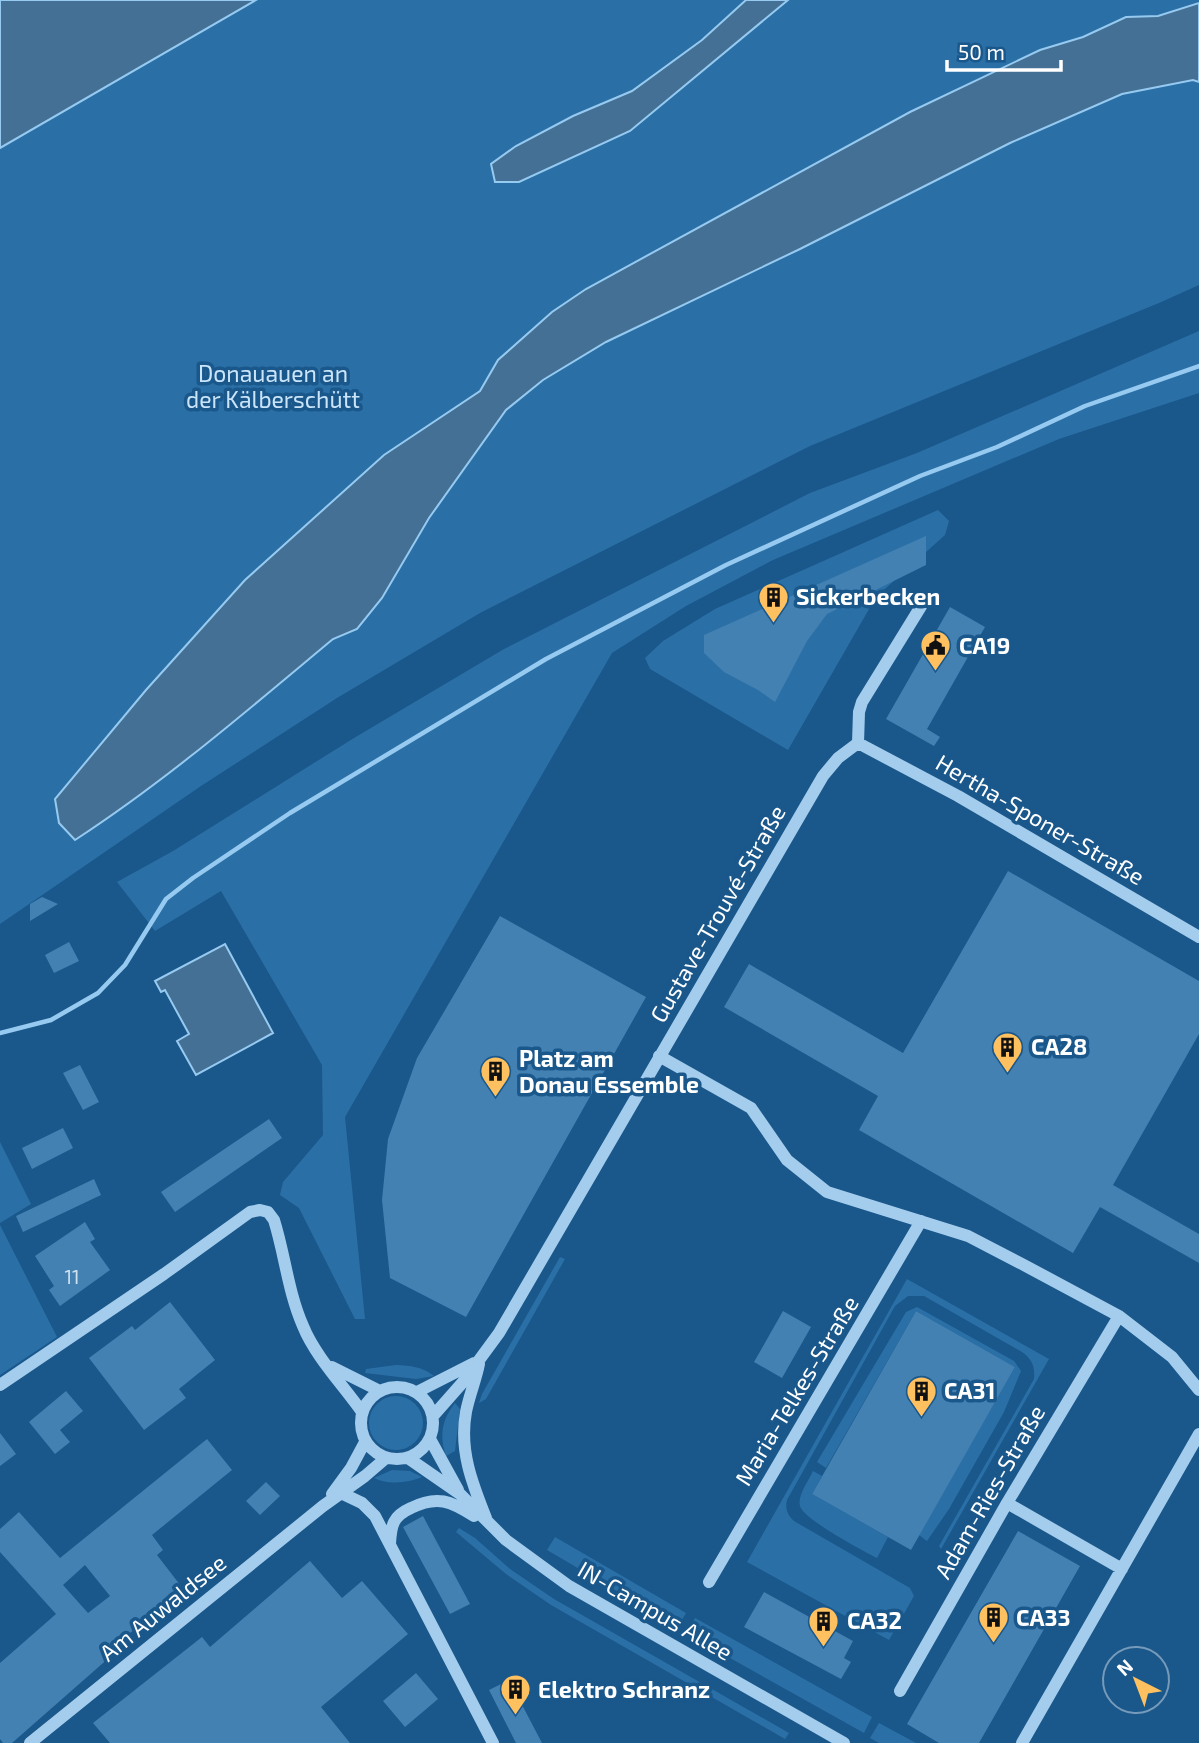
<svg xmlns="http://www.w3.org/2000/svg" width="1199" height="1743" font-family="'Exo 2',sans-serif">
	<style>
		.green { fill: #2a70a7 }
		.water { fill: #447095; stroke: #97caf0; stroke-width: 2 }
		.lines { fill: none; stroke-linecap: round; stroke-linejoin: round }
		.stream { stroke: #97caf0; stroke-width: 4.5 }
		.building { fill: #4381b3; fill-rule: evenodd }
		.minor { stroke: #a4cded; stroke-width: 12 }
		.labels { text-anchor: middle; stroke-width: 7; stroke-linejoin: round; paint-order: stroke }
		.number-label { font-size: 19px; fill: #d0e0ec }
		.park-label { font-size: 23px; fill: #cae5fa; stroke: #1a578b }
		.poi-label { font-size: 23px; font-weight: bold; fill: #fff; stroke: #1a578b; text-anchor: start }
		.street-label { font-size: 23px; fill: #fff; stroke: #1a578b }
	</style>
	<rect width="100%" height="100%" fill="#1a578b"/>
	<path class="green" d="M256 0H1199V285L1159 303 810 446 480 613 337 698 201 786 0 924V148Z
		M1199 331V393L1059 439 773 560 686 606 612 653 345 1117 365 1319H355L299 1208 280 1195 283 1182 323 1135 322 1065 221 891 155 931 117 882 173 851 354 738 504 649 810 493 917 453Z
		M938 510 949 521 945 535 876 597 788 750 650 669 645 658 663 641 715 609Z
		M0 1142 31 1204 0 1223Z
		M0 1225 57 1337 0 1375Z
		M560 1257 565 1259 486 1399 479 1403 482 1394Z
		M907 1279 1049 1359 941 1549 939 1546 1034 1379C1035 1366 1032 1359 1022 1352L924 1296H908L895 1306 787 1500C785 1509 787 1514 794 1521L910 1588 914 1596 889 1640 747 1562Z
		M917 1307 1014 1361 1021 1371 1004 1412 949 1509 927 1541 919 1535 1015 1367 916 1311 826 1468 817 1462 906 1312Z
		M396 1365C410 1366 422 1366 434 1376L416 1379 365 1373 366 1369Z
		M369 1423a27 27 0 1 1 54 0a27 27 0 1 1-54 0Z
		M455 1403 460 1409 455 1451 446 1456C439 1436 442 1419 455 1403Z
		M392 1470 410 1471 422 1477C408 1483 388 1485 374 1478Z
		M813 1471 822 1476 812 1494 888 1537 877 1558C863 1551 803 1519 800 1506 797 1496 809 1480 813 1471Z
		M459 1528 475 1538 510 1569 554 1599 789 1733 785 1739 551 1605 506 1574 456 1532Z
		M555 1537 686 1613 678 1627 547 1550Z
		M695 1618 872 1717 864 1733 687 1634Z
		M879 1723 916 1743H879L870 1738Z"/>
	<path class="water" d="M0 0H256L0 148Z
		M746 0H788L630 131 519 182H495L491 164 516 146 573 116 632 91 702 40Z
		M1199 3V82L1193 80 1122 94 1010 143 800 249 606 342 543 380 506 410 429 518 382 598 357 629 333 639C249 709 167 780 75 840L59 823 55 799 146 690 245 580 384 455 480 391 498 360 552 312 586 289 910 112 1040 50 1083 37 1126 17 1158 16Z
		M225 944 273 1033 196 1075 177 1041 189 1034 165 990 161 992 155 981Z"/>
	<g class="lines">
		<path class="stream" d="M0 1033 51 1020 98 993 125 965 166 899 193 878 290 813 546 659 726 565 920 476 997 447 1085 406 1199 366"/>
	</g>
	<path class="building" d="M926 536V565L827 614 807 641 775 702 758 690 724 672 704 653V635Z
		M950 607 985 627 927 729 940 737 934 746 886 719Z
		M1008 871 1199 981V1034L1113 1185 1199 1234V1263L1100 1207 1073 1253 859 1130 878 1096 724 1007 749 964 903 1053Z
		M42 897 58 904 30 921V904Z
		M500 916 646 997 466 1317 390 1278 382 1200 388 1139 417 1058Z
		M69 942 79 961 54 973 45 955Z
		M80 1065 99 1102 83 1110 63 1073Z
		M269 1119 282 1138 175 1212 161 1192Z
		M63 1128 73 1148 32 1169 22 1148Z
		M94 1179 101 1195 23 1232 16 1216Z
		M85 1222 95 1239 90 1242 110 1270 60 1306 49 1290 54 1286 35 1256Z
		M170 1302 215 1360 179 1389 186 1398 144 1430 89 1358 132 1326 135 1330Z
		M783 1311 811 1327 782 1378 754 1362Z
		M916 1311 1015 1367 911 1550 812 1494Z
		M66 1391 83 1411 60 1430 70 1442 55 1454 29 1422Z
		M0 1433 16 1454 0 1466Z
		M207 1439 232 1470 152 1535 163 1550 157 1555 184 1590 115 1645 119 1649 12 1743H3L0 1739V1663L56 1614 0 1552V1529L19 1512 60 1558ZM85 1565 110 1596 88 1613 63 1585Z
		M266 1482 280 1496 260 1515 246 1501Z
		M423 1516 470 1604 450 1614 403 1527Z
		M1018 1531 1080 1566 979 1743H939L907 1724Z
		M310 1561 342 1598 362 1581 408 1634 321 1707 350 1743H110L93 1723 202 1637 210 1647Z
		M764 1592 853 1641 844 1658 851 1662 841 1679 744 1627Z
		M416 1673 438 1699 405 1727 383 1701Z
		M509 1680 542 1743H516L489 1690Z"/>
	<g class="lines">
		<path class="minor" d="M858 743 958 796 1199 937
			M659 1056 751 1108 787 1160 827 1192 968 1236 1022 1264 1119 1316 1172 1357 1199 1390
			M479 1364C476 1380 469 1396 466 1412 459 1450 472 1483 486 1518
			M332 1367 380 1391
			M0 1385 164 1274 250 1212 260 1210 268 1212 274 1220C285 1255 288 1292 303 1326 315 1356 343 1385 362 1412
			M361 1423a36 36 0 1 1 72 0a36 36 0 1 1-72 0Z
			M417 1392 474 1363
			M433 1416 463 1382 499 1333 823 776 838 758 858 743 859 712 862 702 923 603
			M430 1439 458 1490
			M408 1458 460 1494 506 1540 569 1586 844 1743
			M341 1493 362 1503 375 1516 493 1743
			M332 1494 351 1468 365 1442
			M1007 1503 1122 1569
			M390 1544C391 1525 393 1516 411 1508 437 1495 451 1501 474 1516
			M709 1582 921 1221
			M900 1691 1007 1503 1119 1316
			M30 1743 323 1506 365 1476 386 1458
			M1022 1743 1199 1434"/>
	</g>
	<defs>
		<symbol id="building-pin" viewBox="-11 -11 22 30"><path d="M0 17L-7.5 6A9.5 9.5 0 1 1 7.5 6Z" fill="#ffc060" stroke="#1a578b"/><path d="M-4-6H4V6H1V3H-1V6H-4ZM-2.5-4.3h1.7v1.8h-1.7ZM.8-4.3h1.7v1.8H.8ZM-2.5-1h1.7V.8h-1.7ZM.8-1h1.7V.8H.8Z" fill="#111"/></symbol>
		<symbol id="civic-pin" viewBox="-11 -11 22 30"><path d="M0 17L-7.5 6A9.5 9.5 0 1 1 7.5 6Z" fill="#ffc060" stroke="#1a578b"/><path d="M-.6-6.5H3V-4.5H.6V-3L4-1V1h2V6H-6V1h2V-1L-.6-3ZM-1.2 2.5V6h2.4V2.5Z" fill="#111"/></symbol>
	</defs>
	<g fill-rule="evenodd">
		<use href="#building-pin" x="756" y="580" width="35" height="47"/>
		<use href="#civic-pin" x="918" y="628" width="35" height="47"/>
		<use href="#building-pin" x="990" y="1030" width="35" height="47"/>
		<use href="#building-pin" x="478" y="1054" width="35" height="47"/>
		<use href="#building-pin" x="904" y="1374" width="35" height="47"/>
		<use href="#building-pin" x="976" y="1600" width="35" height="47"/>
		<use href="#building-pin" x="806" y="1604" width="35" height="47"/>
		<use href="#building-pin" x="498" y="1672" width="35" height="47"/>
	</g>
	<g class="labels">
		<g class="number-label">
			<text x="72" y="1284">11</text>
		</g>
		<g class="park-label">
			<text x="273" y="382">Donauauen an<tspan x="273" dy="26">der Kälberschütt</tspan></text>
		</g>
		<g class="poi-label">
			<text x="796" y="605">Sickerbecken</text>
			<text x="959" y="654">CA19</text>
			<text x="1031" y="1055">CA28</text>
			<text x="519" y="1067">Platz am<tspan x="519" dy="26">Donau Essemble</tspan></text>
			<text x="944" y="1399">CA31</text>
			<text x="1016" y="1626">CA33</text>
			<text x="847" y="1629">CA32</text>
			<text x="538" y="1698">Elektro Schranz</text>
		</g>
		<g class="street-label">
			<text transform="translate(1040 820) rotate(30)" y="8">Hertha-Sponer-Straße</text>
			<text transform="translate(718 914) rotate(-60)" y="8">Gustave-Trouvé-Straße</text>
			<text transform="translate(797 1391) rotate(-59)" y="8">Maria-Telkes-Straße</text>
			<text transform="translate(990 1492) rotate(-60)" y="8">Adam-Ries-Straße</text>
			<text transform="translate(163 1608) rotate(-39)" y="8">Am Auwaldsee</text>
			<text transform="translate(655 1611) rotate(30)" y="8">IN-Campus Allee</text>
		</g>
	</g>
	<g transform="translate(1136 1680) rotate(318)"><circle r="33" fill="#1a578b" stroke="#769ab9" stroke-width="2"/>
	<path d="M0-5L12 26L0 18L-12 26Z" fill="#ffc060"/>
	<text y="-10" font-size="19" font-weight="bold" text-anchor="middle" fill="#ffffff">N</text>
	</g>
	<path d="M947 60v10h114v-10" fill="none" stroke="#ffffff" stroke-width="3.5"/>
	<text x="958" y="60" font-size="21" fill="#ffffff" stroke="#1a578b" stroke-width="5" paint-order="stroke">50 m</text>
</svg>
